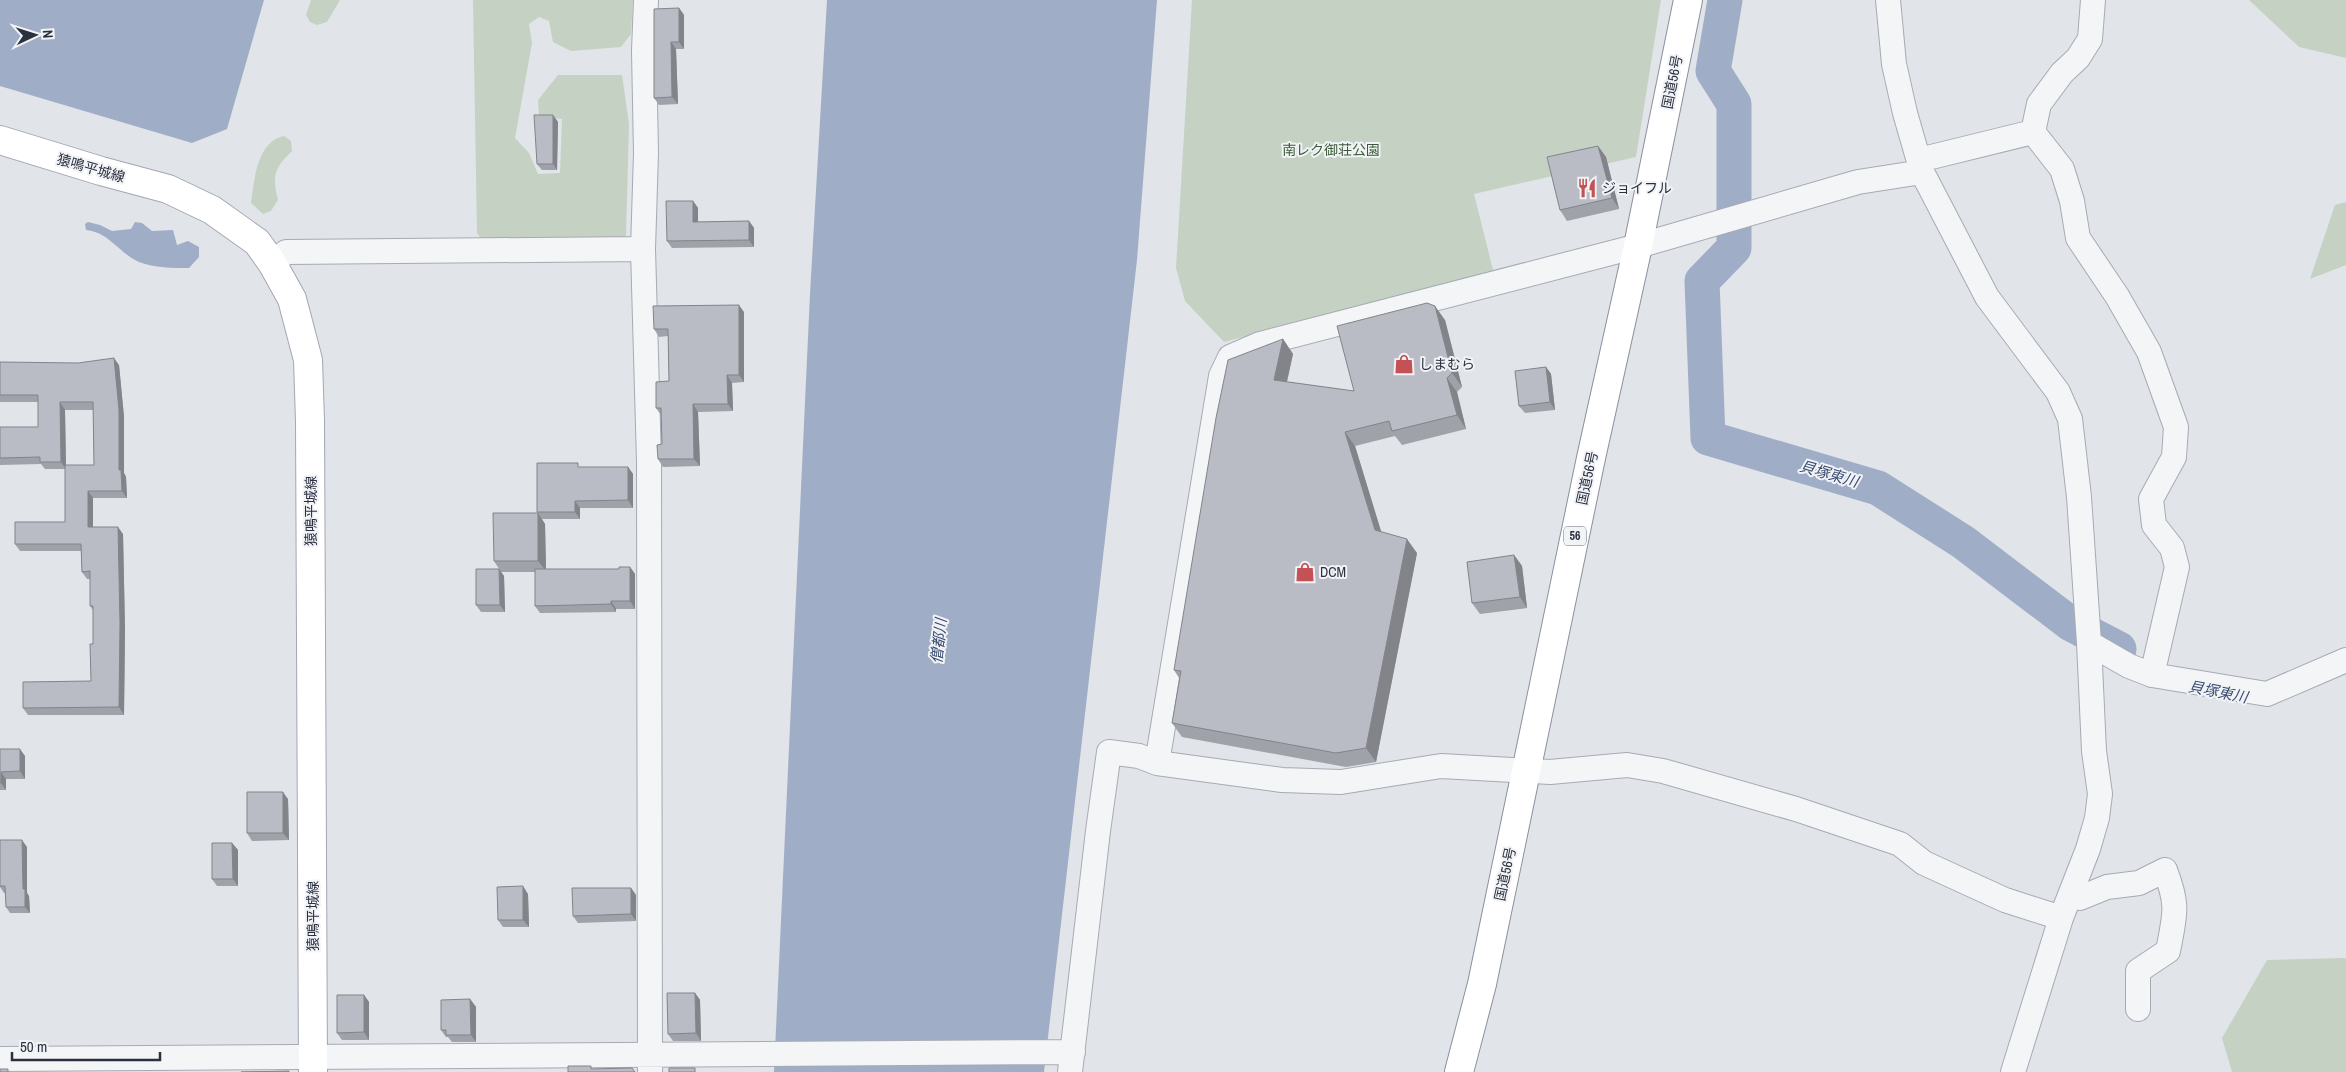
<svg xmlns="http://www.w3.org/2000/svg" width="2346" height="1072" font-family="'Archivo Narrow','Noto Sans JP',sans-serif">
	<style>
		.green { fill: #c5d2c3 }
		.water { fill: #9faec6 }
		.lines { fill: none; stroke-linecap: round; stroke-linejoin: round }
		.river { stroke: #9faec6; stroke-width: 35 }
		.minor-casing { stroke: #a7aab3; stroke-width: 26 }
		.major-casing { stroke: #a2a7b4; stroke-width: 30 }
		.highway-casing { stroke: #8a909e; stroke-width: 30 }
		.minor { stroke: #f4f5f7; stroke-width: 24 }
		.major { stroke: #fff; stroke-width: 28 }
		.highway { stroke: #fff; stroke-width: 28 }
		.wall { fill: #9fa2a9; fill-rule: evenodd }
		.shaded-wall { fill: #82848a }
		.building { fill: #b9bcc5; stroke: #82848a }
		.labels { text-anchor: middle; stroke-width: 4; stroke-linejoin: round; paint-order: stroke }
		.shield { fill: #f1f3f6; stroke: #666a76; stroke-width: 1 }
		.shield-label { font-size: 12px; font-weight: bold; fill: #2b303f }
		.street-label { font-size: 14px; fill: #2b303f; stroke: #f1f3f6 }
		.park-label { font-size: 14px; fill: #3c5a39; stroke: #f1f3f6 }
		.poi-label { font-size: 14px; fill: #2b303f; stroke: #f1f3f6; text-anchor: start }
		.water-label { font-size: 15px; font-style: italic; fill: #384b70; stroke: #f1f3f6 }
	</style>
	<rect width="100%" height="100%" fill="#e1e4e9"/>
	<path class="green" d="M311 0H340L327 22 317 25 310 22 306 15Z
		M473 0H633L631 34 621 47 571 51 553 42 549 21 539 17 529 24 532 43 515 138 529 153 538 174 560 173 562 119 539 116 538 100 558 75H622L629 124 626 236 620 241 484 243 477 233Z
		M1192 0H1661L1636 157 1474 194 1493 270 1224 342 1185 301 1176 268Z
		M2249 0H2346V58L2299 47Z
		M284 136 291 141 292 151C274 168 272 176 278 200L271 211 263 214 251 203C254 181 257 141 284 136Z
		M2346 202V265L2310 279 2335 205Z
		M2344 958 2346 959V1072H2232L2222 1038 2267 960Z"/>
	<path class="water" d="M0 0H264L227 129 192 143 0 86Z
		M827 0H1157L1137 260 1044 1072H774L810 294Z
		M88 222 100 225 112 231 131 229 135 222 142 223 152 231 173 230 177 245 188 241 199 247V257L189 268C172 268 155 268 139 262 120 254 109 232 86 230L85 224Z"/>
	<g class="lines">
		<path class="river" d="M1725 0 1713 71 1734 104V248L1702 281 1708 438 1878 488 1963 542 2071 624 2119 649"/>
		<defs>
			<path id="minor" d="M646 0 644 51 646 153 643 249 649 462 650 1072
				M1888 0 1894 64 1905 113 1922 172 1987 297 2058 392 2070 419 2079 497 2089 643 2094 751 2100 794 2097 818 2088 849 2061 918 2013 1072
				M2033 132 2062 169 2072 201 2078 238 2117 296 2149 352 2176 427 2174 457 2151 499 2154 525 2172 548 2177 567 2152 675
				M2033 132 2039 104 2062 73 2078 58 2090 39 2093 0
				M1919 160 2033 132
				M272 263 286 252 643 249
				M2089 643 2129 666 2152 675 2267 694 2346 660
				M1157 763 1221 376 1230 357 1260 344 1638 246 1858 182 1922 172
				M2070 896 2080 898 2107 887 2139 883 2165 870C2179 906 2175 914 2168 951L2138 971V1009
				M0 1059 1073 1052
				M1070 1072 1098 831 1109 752 1139 756 1157 763 1282 780 1341 782 1441 766 1550 772 1627 765 1663 771 1796 809 1900 844 1924 863 2005 900 2061 918"/>
			<path id="major" d="M0 140 101 171 168 189 212 210 257 242 272 263 292 299 308 360 310 421 313 1072"/>
			<path id="highway" d="M1459 1072 1482 984 1591 458 1638 246 1688 0"/>
		</defs>
		<use href="#minor" class="minor-casing"/>
		<use href="#major" class="major-casing"/>
		<use href="#highway" class="highway-casing"/>
		<use href="#minor" class="minor"/>
		<use href="#major" class="major"/>
		<use href="#highway" class="highway"/>
	</g>
	<path class="wall" d="M679 8 684 15V49H676L678 104 659 105 654 98Z
		M553 115 558 122 557 170H542L537 164Z
		M1598 146 1606 157 1619 209 1567 221 1560 210Z
		M693 201 698 208V222L749 221 754 228V247L672 248 667 241Z
		M744 312V382L732 383 733 411 698 412 700 466 663 467 658 459 662 444 661 415 656 408 669 381 668 336 659 337 654 329Z
		M1445 320 1462 387 1457 392 1466 429 1402 445 1395 436 1355 446 1381 532 1417 553 1376 762 1346 767 1182 737 1172 723 1179 678 1174 670 1283 339 1293 354 1287 382 1354 391Z
		M0 362 119 365 124 417V473L126 477 127 498H93V527L123 534 125 630 124 715H28L23 708 91 681 93 644V610L90 606V579H87L82 572 81 551H20L15 544 65 522V469H45L41 464 0 465V427H38V402H0ZM65 410H93L94 465H66Z
		M1546 367 1551 374 1555 410 1525 413 1519 406Z
		M581 467H628L633 474V508H580V519H542L537 512Z
		M538 513 545 524 546 569H619L630 567 635 574V609H616V612L540 613 535 606V572H501L494 561Z
		M1514 555 1522 566 1527 608 1480 614 1472 603Z
		M499 569 504 576 505 612H481L476 605Z
		M0 749 25 756V779H6V790H0Z
		M288 799 289 840 252 841 247 833Z
		M0 840 27 847V893L29 896 30 913H10L6 907V893H4L0 887Z
		M232 843 238 850V886H217L212 879Z
		M631 888 636 895V921L578 923 573 916Z
		M528 894 529 927H503L498 920Z
		M695 993 700 1000 701 1041H673L668 1034Z
		M364 995 369 1002V1040H342L337 1033Z
		M470 999 476 1007V1042H452L448 1037H446L441 1030Z"/>
	<path class="shaded-wall" d="M679 8 684 15V49L679 42Z
		M671 42 676 49 678 104 672 97Z
		M553 115 558 122 557 170 553 164Z
		M1598 146 1606 157 1619 209 1612 198Z
		M693 201 698 208V229L693 222Z
		M749 221 754 228V247L749 240Z
		M739 305 744 312V382L739 375Z
		M1435 306 1445 320 1462 387 1452 373Z
		M1283 339 1293 354 1284 394 1274 380Z
		M114 358 119 365 124 417V473L126 477 127 498 122 491 119 470Z
		M1546 367 1551 374 1555 410 1550 402Z
		M727 375 732 383 733 411 728 404Z
		M1447 378 1457 392 1466 429 1457 415Z
		M60 402 65 410 66 469 61 462Z
		M693 404 698 412 700 466 694 459Z
		M1345 432 1355 446 1385 544 1375 530Z
		M628 467 633 474V508L628 500Z
		M88 491 93 498V534L88 527Z
		M575 501 580 508V519L575 512Z
		M538 513 545 524 546 571 538 561Z
		M118 527 123 534 125 630 124 715 119 707Z
		M1407 539 1417 553 1376 762 1366 748Z
		M1514 555 1522 566 1527 608 1520 597Z
		M630 567 635 574V609L630 601Z
		M499 569 504 576 505 612 500 605Z
		M611 601 616 609V612L611 604Z
		M20 749 25 756V779L20 771Z
		M1 772 6 779V790L1 783Z
		M283 792 288 799 289 840 283 833Z
		M22 840 27 847V893L29 896 30 913 25 907 23 889Z
		M232 843 238 850V886L233 879Z
		M523 886 528 894 529 927 523 920Z
		M631 888 636 895V921L631 914Z
		M695 993 700 1000 701 1041 696 1033Z
		M364 995 369 1002V1040L364 1032Z
		M470 999 476 1007V1042L471 1035Z"/>
	<path class="building" d="M679 8V42H671L672 97 654 98V9Z
		M534 115H553V164H537Z
		M1598 146 1612 198 1560 210 1547 157Z
		M666 201H693V222L749 221V240L667 241Z
		M1427 303 1435 306 1452 373 1447 378 1457 415 1392 431 1389 421 1345 432 1375 530 1407 539 1366 748 1336 753 1172 723 1181 671 1174 670 1216 418 1228 360 1283 339 1274 380 1354 391 1337 326Z
		M739 305V375H727L728 404H693L694 459H658L657 445 662 444 661 408H656V382L669 381 668 329H654L653 306Z
		M114 358 119 410V470H121L122 491H88V527H118L120 623 119 707 23 708V682L91 681 90 644H93V606H90V571L82 572 81 544H15V522H65V465H94L93 402H60L61 462H40V457L0 458V427H38V395H0V362L78 363Z
		M1546 367 1550 402 1519 406 1515 371Z
		M537 463H578V467H628V500L575 501V512H537Z
		M493 513H538V561H494Z
		M1514 555 1520 597 1472 603 1467 562Z
		M619 567H630V601H611V604L535 606V569H619Z
		M476 569H499L500 605H476Z
		M0 749H20V771L1 772V783H0Z
		M247 792H283V833H247Z
		M0 840H22L23 889H25V907H6L5 886H0Z
		M212 843H232L233 879H212Z
		M523 886V920H498L497 887Z
		M572 888H631V914L573 916Z
		M667 993H695L696 1033 668 1034Z
		M337 995H364V1032L337 1033Z
		M470 999 471 1035H446V1030H441V1000Z
		M568 1066H591V1069L632 1068 635 1072H568Z
		M669 1068H695V1072H669Z
		M0 1069H8V1072H0Z
		M289 1071V1072H241Z"/>
	<defs>
		<symbol id="restaurant-bare" viewBox="-9 -9 18 18"><path d="M-5-6h1v4h1v-4h1v4h1v-4h1v5L-1.5 .5V6h-2V.5L-5-1ZM5-6V6H3V1.5H1.5Q1.5-4 5-6Z" fill="#c35156" stroke="#f1f3f6" stroke-width="2.5" paint-order="stroke"/></symbol>
		<symbol id="shop-bare" viewBox="-9 -9 18 18"><path d="M-5-2.5h2.3a2.7 3.5 0 0 1 5.4 0H5L5.5 6h-11ZM-1.5-2.5h3a1.5 2.3 0 0 0-3 0Z" fill="#c35156" stroke="#f1f3f6" stroke-width="2.5" paint-order="stroke"/></symbol>
	</defs>
	<g fill-rule="evenodd">
		<use href="#restaurant-bare" x="1573" y="174" width="28" height="28"/>
		<use href="#shop-bare" x="1390" y="350" width="28" height="28"/>
		<use href="#shop-bare" x="1291" y="558" width="28" height="28"/>
	</g>
	<g class="labels">
		<rect class="shield" x="1564" y="526.5" width="22" height="19" rx="4"/>
		<g class="shield-label">
			<text x="1575" y="540">56</text>
		</g>
		<g class="street-label">
			<text transform="translate(1672 82) rotate(-79)" y="5">国道56号</text>
			<text transform="translate(91 168) rotate(16)" y="5">猿鳴平城線</text>
			<text transform="translate(1587 478) rotate(-78)" y="5">国道56号</text>
			<text transform="translate(311 511) rotate(-90)" y="5">猿鳴平城線</text>
			<text transform="translate(1505 874) rotate(-78)" y="5">国道56号</text>
			<text transform="translate(313 916) rotate(-90)" y="5">猿鳴平城線</text>
		</g>
		<g class="park-label">
			<text x="1331" y="155">南レク御荘公園</text>
		</g>
		<g class="poi-label">
			<text x="1602" y="193">ジョイフル</text>
			<text x="1419" y="369">しまむら</text>
			<text x="1320" y="577">DCM</text>
		</g>
		<g class="water-label">
			<text transform="translate(1829 474) rotate(16)" y="5">貝塚東川</text>
			<text transform="translate(939 641) rotate(-84)" y="5">僧都川</text>
			<text transform="translate(2218 692) rotate(11)" y="5">貝塚東川</text>
		</g>
	</g>
	<g transform="translate(35 35) rotate(86)" stroke="#f1f3f6" stroke-width="4" paint-order="stroke">
	<path d="M0-4L9 19L0 12L-9 19Z" fill="#2b303f"/>
	<text y="-8" font-size="14" font-weight="bold" text-anchor="middle" fill="#2b303f">N</text>
	</g>
	<path d="M12 1052v8h148v-8" fill="none" stroke="#2b303f" stroke-width="2.5"/>
	<text x="20" y="1052" font-size="15" fill="#2b303f" stroke="#f1f3f6" stroke-width="4" paint-order="stroke">50 m</text>
</svg>
